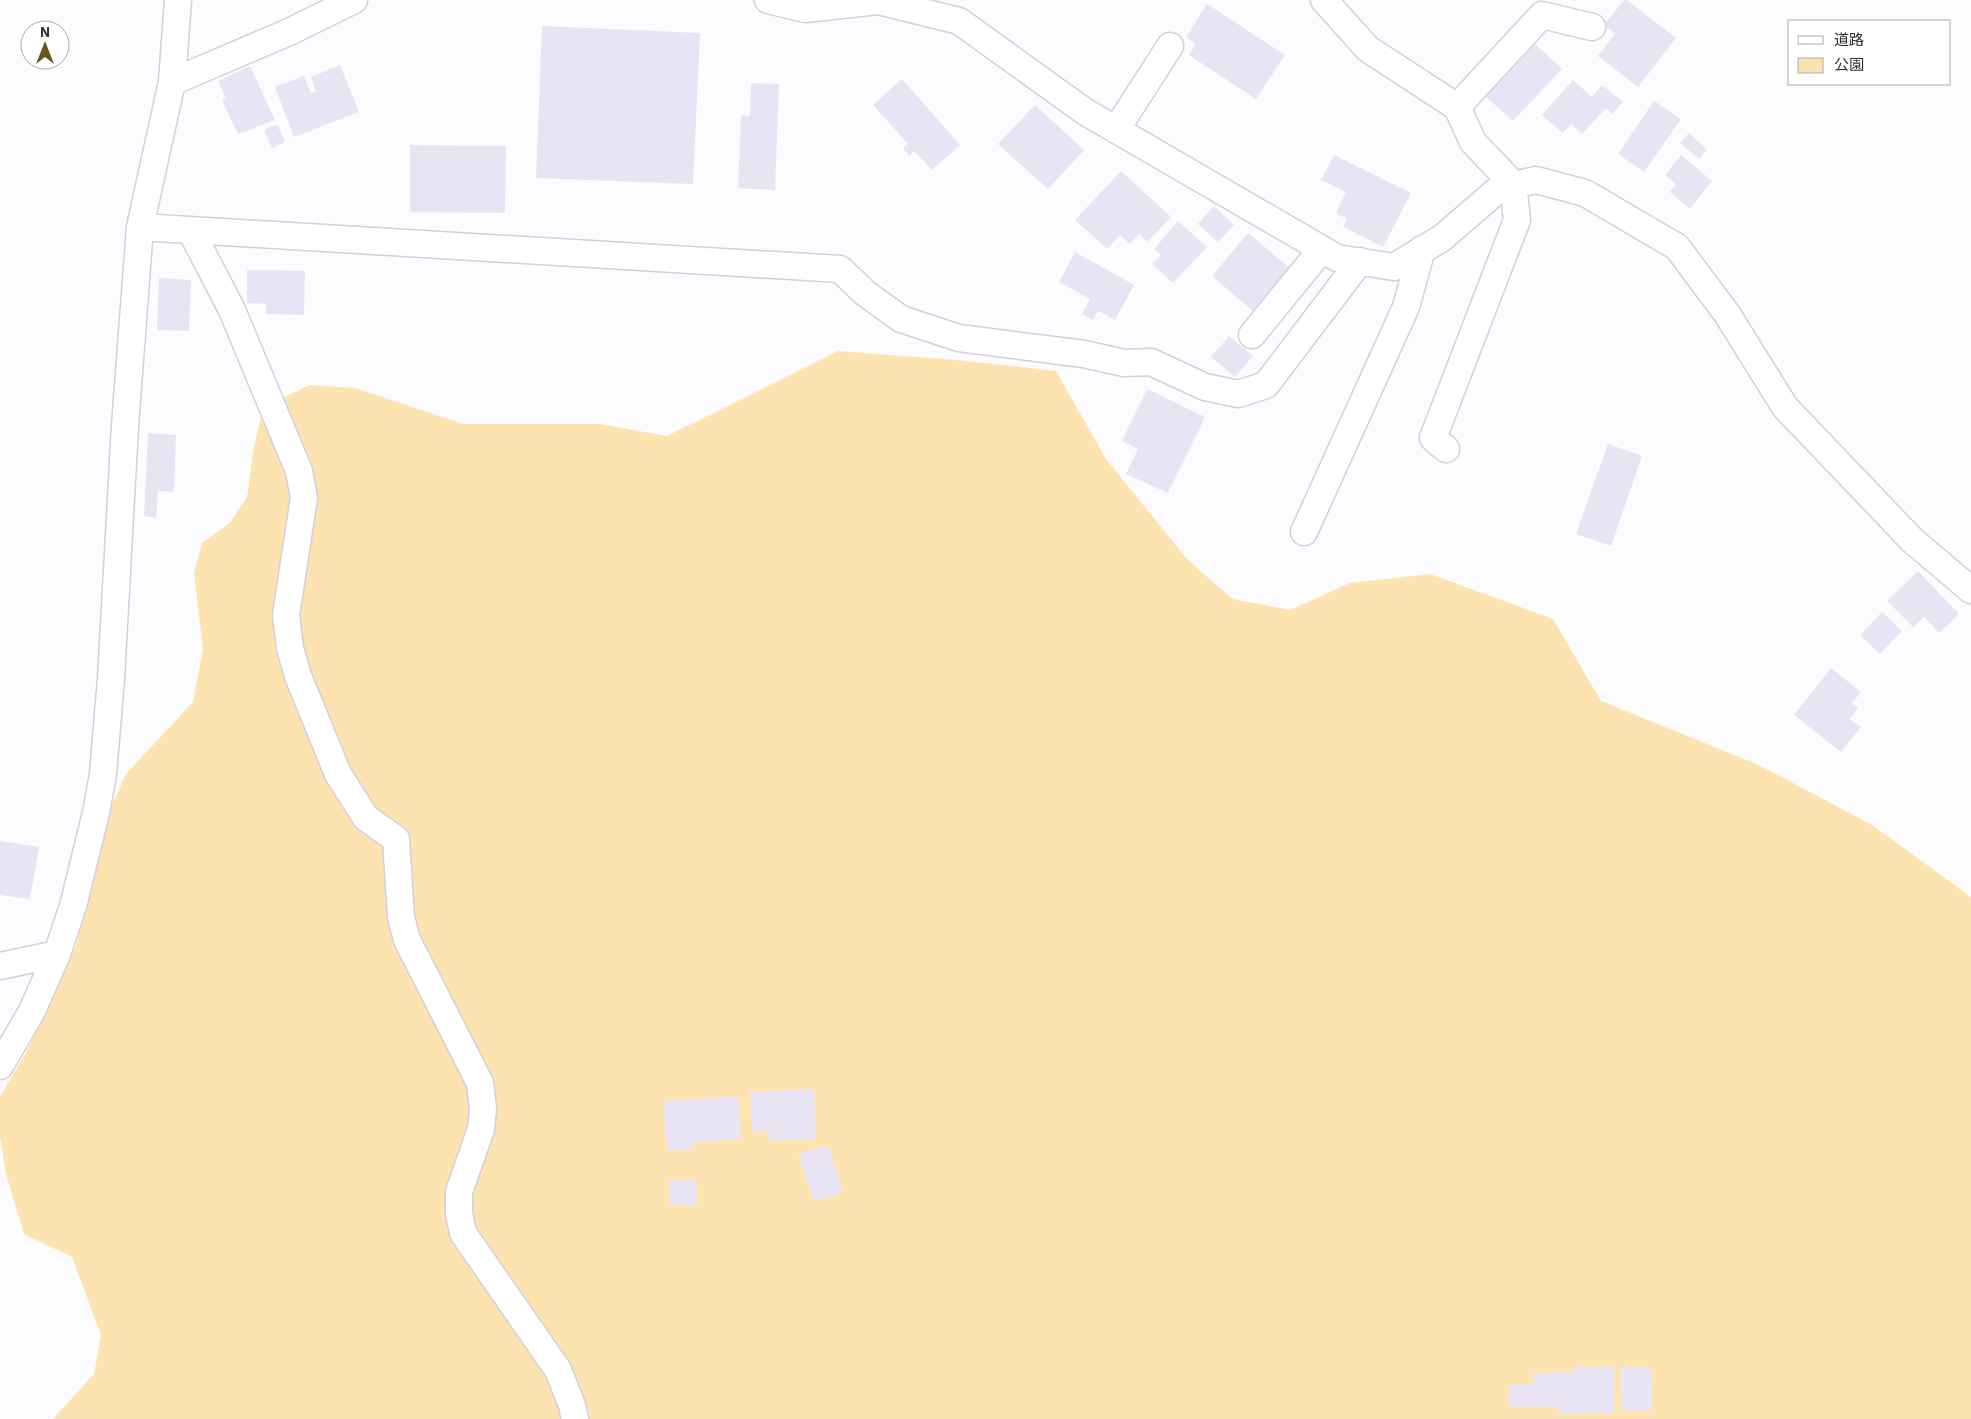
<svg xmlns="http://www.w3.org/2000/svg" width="1971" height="1419" font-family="'IBM Plex Sans','Noto Sans JP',sans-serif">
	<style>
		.green { fill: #fde3af }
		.building { fill: #e9e4f3 }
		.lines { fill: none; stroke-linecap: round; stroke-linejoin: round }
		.street-casing { stroke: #d4cfdd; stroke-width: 29 }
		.street { stroke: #fff; stroke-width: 26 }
	</style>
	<rect width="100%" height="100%" fill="#fcfbfe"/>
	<path class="green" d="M838 351 956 360 1056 371 1106 459 1187 559 1232 599 1290 610 1350 583 1430 574 1553 619 1601 701 1759 765 1872 825 1971 897V1419H53L94 1374 101 1335 72 1257 24 1234 6 1174 0 1136V1097L28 1049 76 946 107 816 126 774 193 702 203 649 194 573 202 543 230 523 247 497 253 452 263 407 310 385 355 388 463 424H599L667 436Z"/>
	<path class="building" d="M1624 0H1627L1676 38 1638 87 1598 56 1615 34 1604 25Z
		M1207 4 1285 55 1256 99 1189 55 1196 44 1186 37Z
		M542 26 700 33 693 184 536 178Z
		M1535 44 1562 69 1513 121 1486 97Z
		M340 65 359 112 294 137 275 87 304 76 311 93 316 92 311 77Z
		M250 66 275 120 238 134 222 100 226 98 218 81Z
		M902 79 960 145 932 170 914 151 909 156 903 148 908 144 873 105Z
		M1573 80 1592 97 1602 85 1623 102 1612 114 1606 108 1582 134 1571 124 1563 133 1542 115Z
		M751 83 779 84 775 190 738 188 741 115 750 116Z
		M1654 101 1681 119 1644 172 1618 154Z
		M1035 105 1084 150 1048 189 998 144Z
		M277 124 285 142 272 148 264 130Z
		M1689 133 1707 150 1699 159 1680 143Z
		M410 145 506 146 505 213 410 212Z
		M1334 155 1411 193 1383 247 1343 227 1347 219 1336 213 1346 192 1321 180Z
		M1681 155 1712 181 1690 209 1670 192 1676 184 1665 175Z
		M1121 171 1171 217 1147 242 1139 234 1130 244 1120 235 1107 249 1075 220Z
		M1214 206 1234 225 1218 242 1198 224Z
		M1178 221 1207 247 1173 283 1152 264 1161 255 1154 249Z
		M1248 233 1291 269 1255 313 1212 276Z
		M1075 252 1134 285 1115 320 1098 311 1093 320 1082 314 1090 299 1059 282Z
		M247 270 305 271 304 315 266 314V304L247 303Z
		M159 278 191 280 189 331 157 330Z
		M1229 336 1253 356 1235 377 1211 357Z
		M1147 389 1205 417 1168 493 1126 474 1138 449 1122 441Z
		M148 433 176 435 174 492 158 491 156 518 144 516Z
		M1608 444 1642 456 1611 546 1576 534Z
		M1918 571 1959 614 1939 633 1924 617 1913 627 1887 601Z
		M1882 612 1902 631 1880 654 1860 635Z
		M1831 668 1861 692 1852 703 1858 708 1850 719 1861 727 1841 752 1794 715Z
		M0 841 39 847 30 899 0 895Z
		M814 1089 816 1139 770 1141 769 1131 752 1132 750 1092Z
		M738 1096 741 1139 693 1142V1149L667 1151 663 1101Z
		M828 1145 843 1192 814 1202 798 1154Z
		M669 1180H697V1205H669Z
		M1573 1367H1614V1413L1559 1414V1407H1509V1384H1533V1373L1573 1372Z
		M1620 1367H1651L1652 1410 1621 1411Z"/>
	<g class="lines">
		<defs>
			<path id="street" d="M768 0 805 9 878 1 959 21 1084 111 1337 258 1394 267 1442 238 1500 188 1536 180 1585 193 1677 247 1727 314 1785 407 1912 540 1971 590
				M1324 0 1368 49 1457 107 1473 142 1513 184 1517 220 1433 438 1446 449
				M172 82 289 32 354 0
				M1457 107 1542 15 1592 27
				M1116 130 1170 46
				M140 227 840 269 865 293 901 319 959 338 1084 354 1124 363 1151 362 1205 387 1238 394 1266 385 1360 261
				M191 231 232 310 299 471 304 498 286 615 290 648 298 676 338 774 366 818 396 839 401 917 407 940 480 1083 483 1109 481 1129 459 1192V1213L463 1233 558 1370 572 1405 575 1419
				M1252 335 1322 249
				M1304 532 1406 307 1422 249
				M0 966 57 954
				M0 1066 32 1011 57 954 73 906 96 813 103 774 111 679 125 426 140 227 172 82 178 0"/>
		</defs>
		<use href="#street" class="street-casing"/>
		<use href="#street" class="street"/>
	</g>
	<rect x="1788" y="20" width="162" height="65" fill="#ffffff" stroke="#adacae"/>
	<rect x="1798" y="36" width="25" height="8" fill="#ffffff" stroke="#adacae"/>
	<text x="1834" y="45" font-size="15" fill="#312f35">道路</text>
	<rect x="1798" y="58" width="25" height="15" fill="#fde3af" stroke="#adacae"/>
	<text x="1834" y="70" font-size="15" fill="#312f35">公園</text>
	<g transform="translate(45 45)"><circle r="24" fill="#ffffff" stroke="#adacae"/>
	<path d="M0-4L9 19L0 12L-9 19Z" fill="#6a5424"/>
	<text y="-8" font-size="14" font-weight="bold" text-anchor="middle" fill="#312f35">N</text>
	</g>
</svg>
